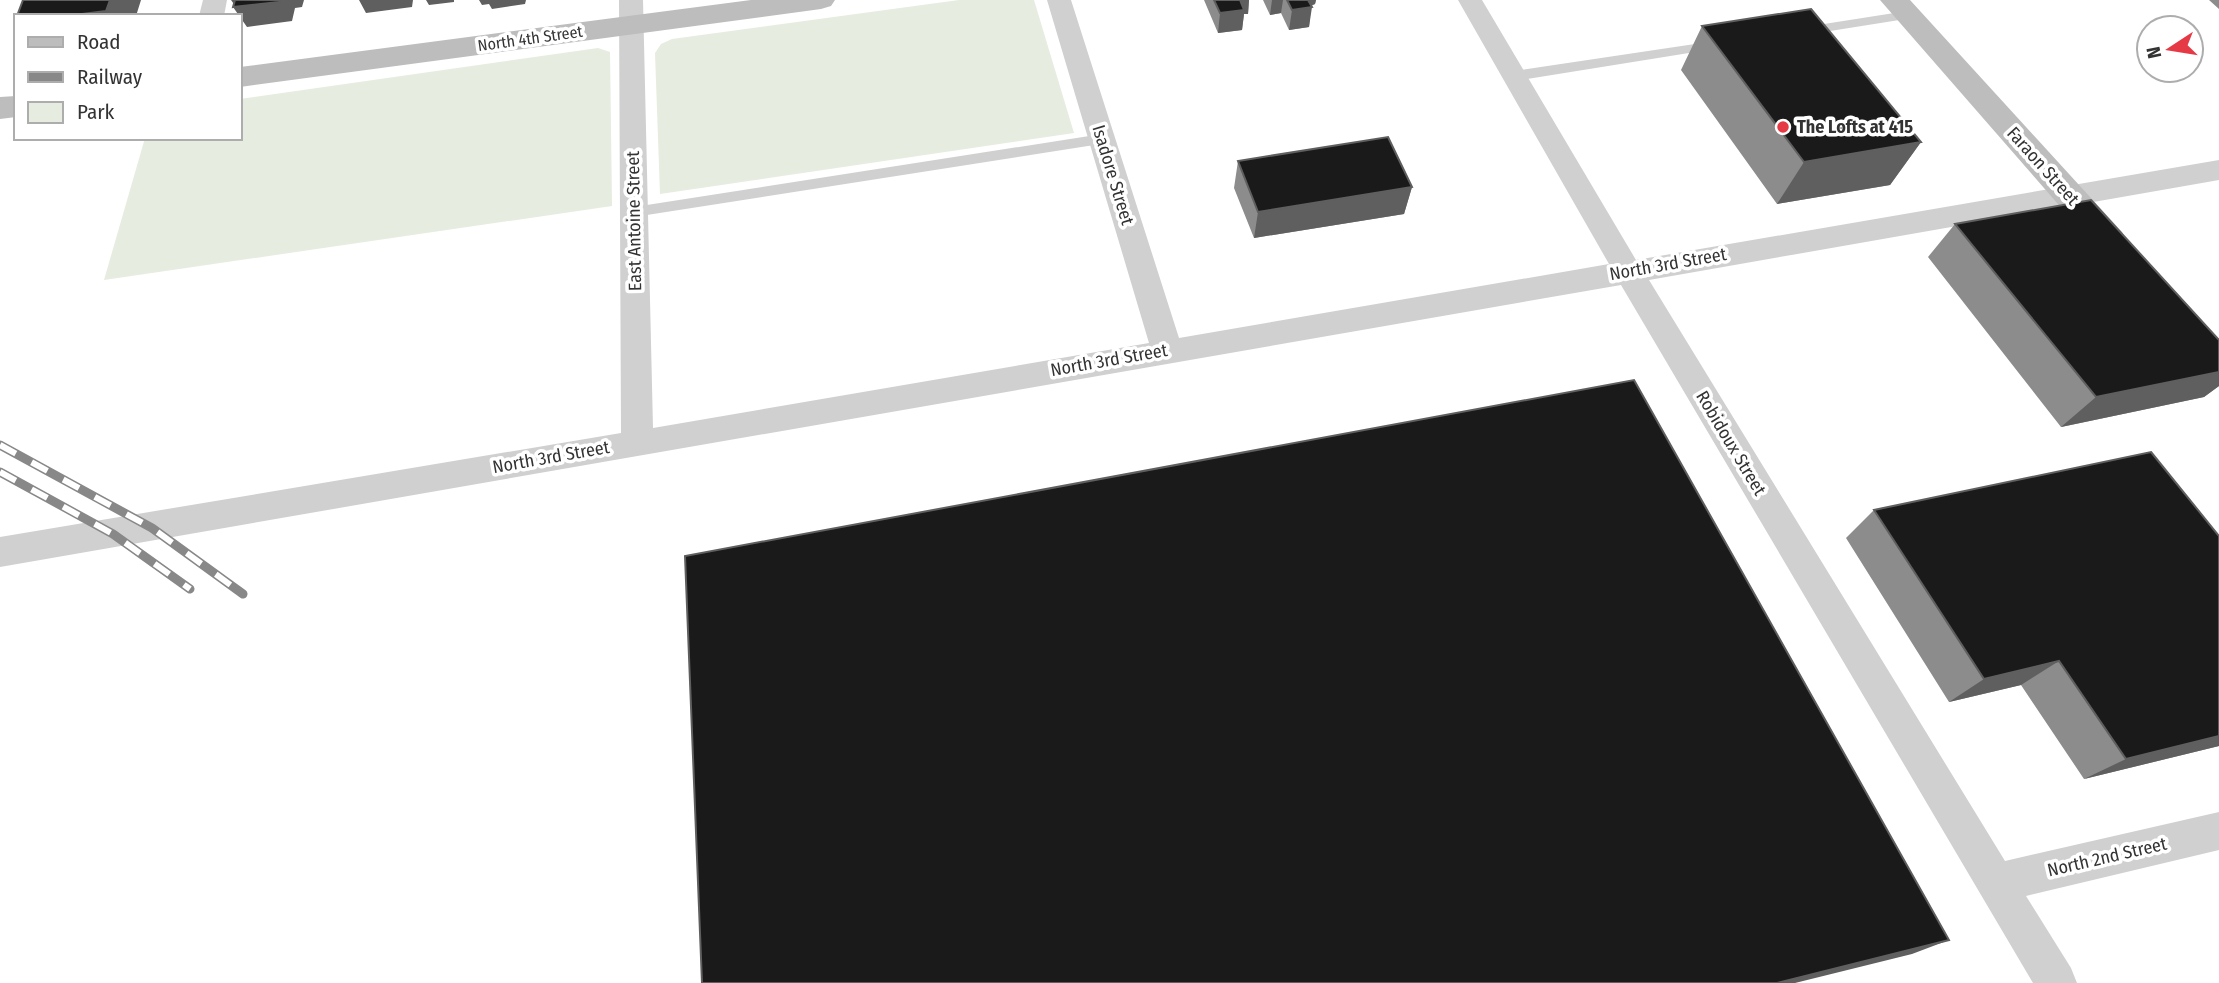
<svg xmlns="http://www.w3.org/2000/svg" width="2219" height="983" font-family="'Fira Sans Condensed',sans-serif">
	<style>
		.green { fill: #e6ecdf }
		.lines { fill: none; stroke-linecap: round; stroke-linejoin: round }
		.lane { fill: #d0d0d0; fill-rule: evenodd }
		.street { fill: #d0d0d0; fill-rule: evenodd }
		.secondary { fill: #bdbdbd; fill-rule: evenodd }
		.rail-casing { stroke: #888; stroke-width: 9 }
		.rail { stroke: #fff; stroke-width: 6; stroke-dasharray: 18; stroke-linecap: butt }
		.wall { fill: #8c8c8c }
		.shaded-wall { fill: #5f5f5f }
		.building { fill: #1a1a1a; stroke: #5f5f5f; stroke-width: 2 }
		.poi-dot { fill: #e63946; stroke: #fff; stroke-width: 2.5 }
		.labels { text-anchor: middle; stroke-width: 7; stroke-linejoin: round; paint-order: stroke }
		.far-street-label { font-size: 16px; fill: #333; stroke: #fff }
		.poi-label { font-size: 18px; font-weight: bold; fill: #333; stroke: #fff; text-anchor: start }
		.street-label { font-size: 18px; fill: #333; stroke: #fff }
	</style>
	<rect width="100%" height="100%" fill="#fff"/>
	<path class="green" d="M959 0H1034L1074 133 660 194 655 53 661 44 672 39Z
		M598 48 610 52 612 206 104 280 145 138H240V99Z"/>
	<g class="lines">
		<path class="lane" d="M1907 11 1914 15 1912 18 1805 35 1798 31 1805 27Z
			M1715 41 1720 42V48L1514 81 1507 76 1514 71Z
			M1102 134 1107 135V143L634 217 627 212 634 207Z"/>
		<path class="street" d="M203 0H227L224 16H199Z
			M619 0H643L653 428 1149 343 1047 0H1071L1179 338 1609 264 1458 0H1482L1636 260 2219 160V180L1649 280 2005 861 2219 812V850L2026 896 2071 968 2077 983H2033L1621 285 0 567V537L621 433Z"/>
		<path class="secondary" d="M751 0H835L831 6 821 9 240 87V67Z
			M1880 0H1910L2122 232 2127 241 2122 250 2110 253 2098 250Z
			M16 96V117L0 119V97Z"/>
		<defs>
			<path id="rail" d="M0 445 152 528 243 594
				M0 472 113 534 190 589"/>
		</defs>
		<use href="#rail" class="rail-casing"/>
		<use href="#rail" class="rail"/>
	</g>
	<path class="wall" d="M1204 0H1249L1248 14H1244L1242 30 1218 33Z
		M1263 0H1316L1315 4 1311 6 1309 27 1289 30 1281 13 1270 15Z
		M2209 0H2219V9Z
		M1702 26 1921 142 1890 185 1777 204 1681 70Z
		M1238 161 1412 187 1404 214 1254 238 1234 188Z
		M1955 224 2219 340V386L2204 397 2061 427 1928 257Z
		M1874 510 2219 746 2084 779 2021 685 1949 702 1846 538Z"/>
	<path class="shaded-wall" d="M110 0H141L136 16H66Z
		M231 0H304L302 7 295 8 292 21 247 27 233 7H236Z
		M359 0H413L412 7 366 13Z
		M426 0H454V2L429 5Z
		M479 0H526L525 4 492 9 489 4 482 5Z
		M1238 0H1249L1248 14H1244L1242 30 1218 33 1220 13Z
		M1272 0H1283L1281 13 1270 15Z
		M1302 0H1316L1315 4 1304 8 1312 7 1309 27 1289 30 1292 10Z
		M1921 142 1890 185 1777 204 1804 162Z
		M1412 187 1404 214 1254 238 1258 212Z
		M2219 372V386L2204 397 2061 427 2096 397Z
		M2059 661 2021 685 1949 702 1984 679Z
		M2219 736V746L2084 779 2126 759Z
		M1949 940 1912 954 1795 983H1777Z"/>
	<path class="building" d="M23 0H110L106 11 66 16H17Z
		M235 0H280L279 2 233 7Z
		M1214 0H1240L1244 10 1220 13Z
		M1287 0H1308L1312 7 1292 10Z
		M1811 9 1921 142 1804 162 1702 26Z
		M1388 137 1412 187 1258 212 1238 161Z
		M2091 200 2219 340V372L2096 397 1955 224Z
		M1634 380 1949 940 1777 983H702L685 556Z
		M2151 452 2219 536V736L2126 759 2059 661 1984 679 1874 510Z"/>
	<circle class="poi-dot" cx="1783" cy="127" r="7"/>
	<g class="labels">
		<g class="far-street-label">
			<text transform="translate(530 38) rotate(-8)" y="6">North 4th Street</text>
		</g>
		<g class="poi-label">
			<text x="1797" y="133">The Lofts at 415</text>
		</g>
		<g class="street-label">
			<text transform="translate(2043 166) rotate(48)" y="6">Faraon Street</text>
			<text transform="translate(1113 175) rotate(73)" y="6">Isadore Street</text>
			<text transform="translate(634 221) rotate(-91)" y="6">East Antoine Street</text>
			<text transform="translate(1668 264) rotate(-10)" y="6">North 3rd Street</text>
			<text transform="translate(1109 360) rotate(-10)" y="6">North 3rd Street</text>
			<text transform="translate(1731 443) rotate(59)" y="6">Robidoux Street</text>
			<text transform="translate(551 457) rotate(-10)" y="6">North 3rd Street</text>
			<text transform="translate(2107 857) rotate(-13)" y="6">North 2nd Street</text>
		</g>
	</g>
	<rect x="14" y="14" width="228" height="126" fill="#ffffff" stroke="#adadad" stroke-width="2"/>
	<rect x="28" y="37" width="35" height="10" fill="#bdbdbd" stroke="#adadad" stroke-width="2"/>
	<text x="77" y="49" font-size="21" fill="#333333">Road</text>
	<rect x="28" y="72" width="35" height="10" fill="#888888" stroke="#adadad" stroke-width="2"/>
	<text x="77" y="84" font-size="21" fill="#333333">Railway</text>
	<rect x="28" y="102" width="35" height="21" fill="#e6ecdf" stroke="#adadad" stroke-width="2"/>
	<text x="77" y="119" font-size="21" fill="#333333">Park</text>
	<g transform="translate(2170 49) rotate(258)"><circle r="33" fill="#ffffff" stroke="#adadad" stroke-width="2"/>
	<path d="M0-5L12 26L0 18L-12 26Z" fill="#e63946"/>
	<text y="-10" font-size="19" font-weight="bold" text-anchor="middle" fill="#333333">N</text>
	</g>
</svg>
